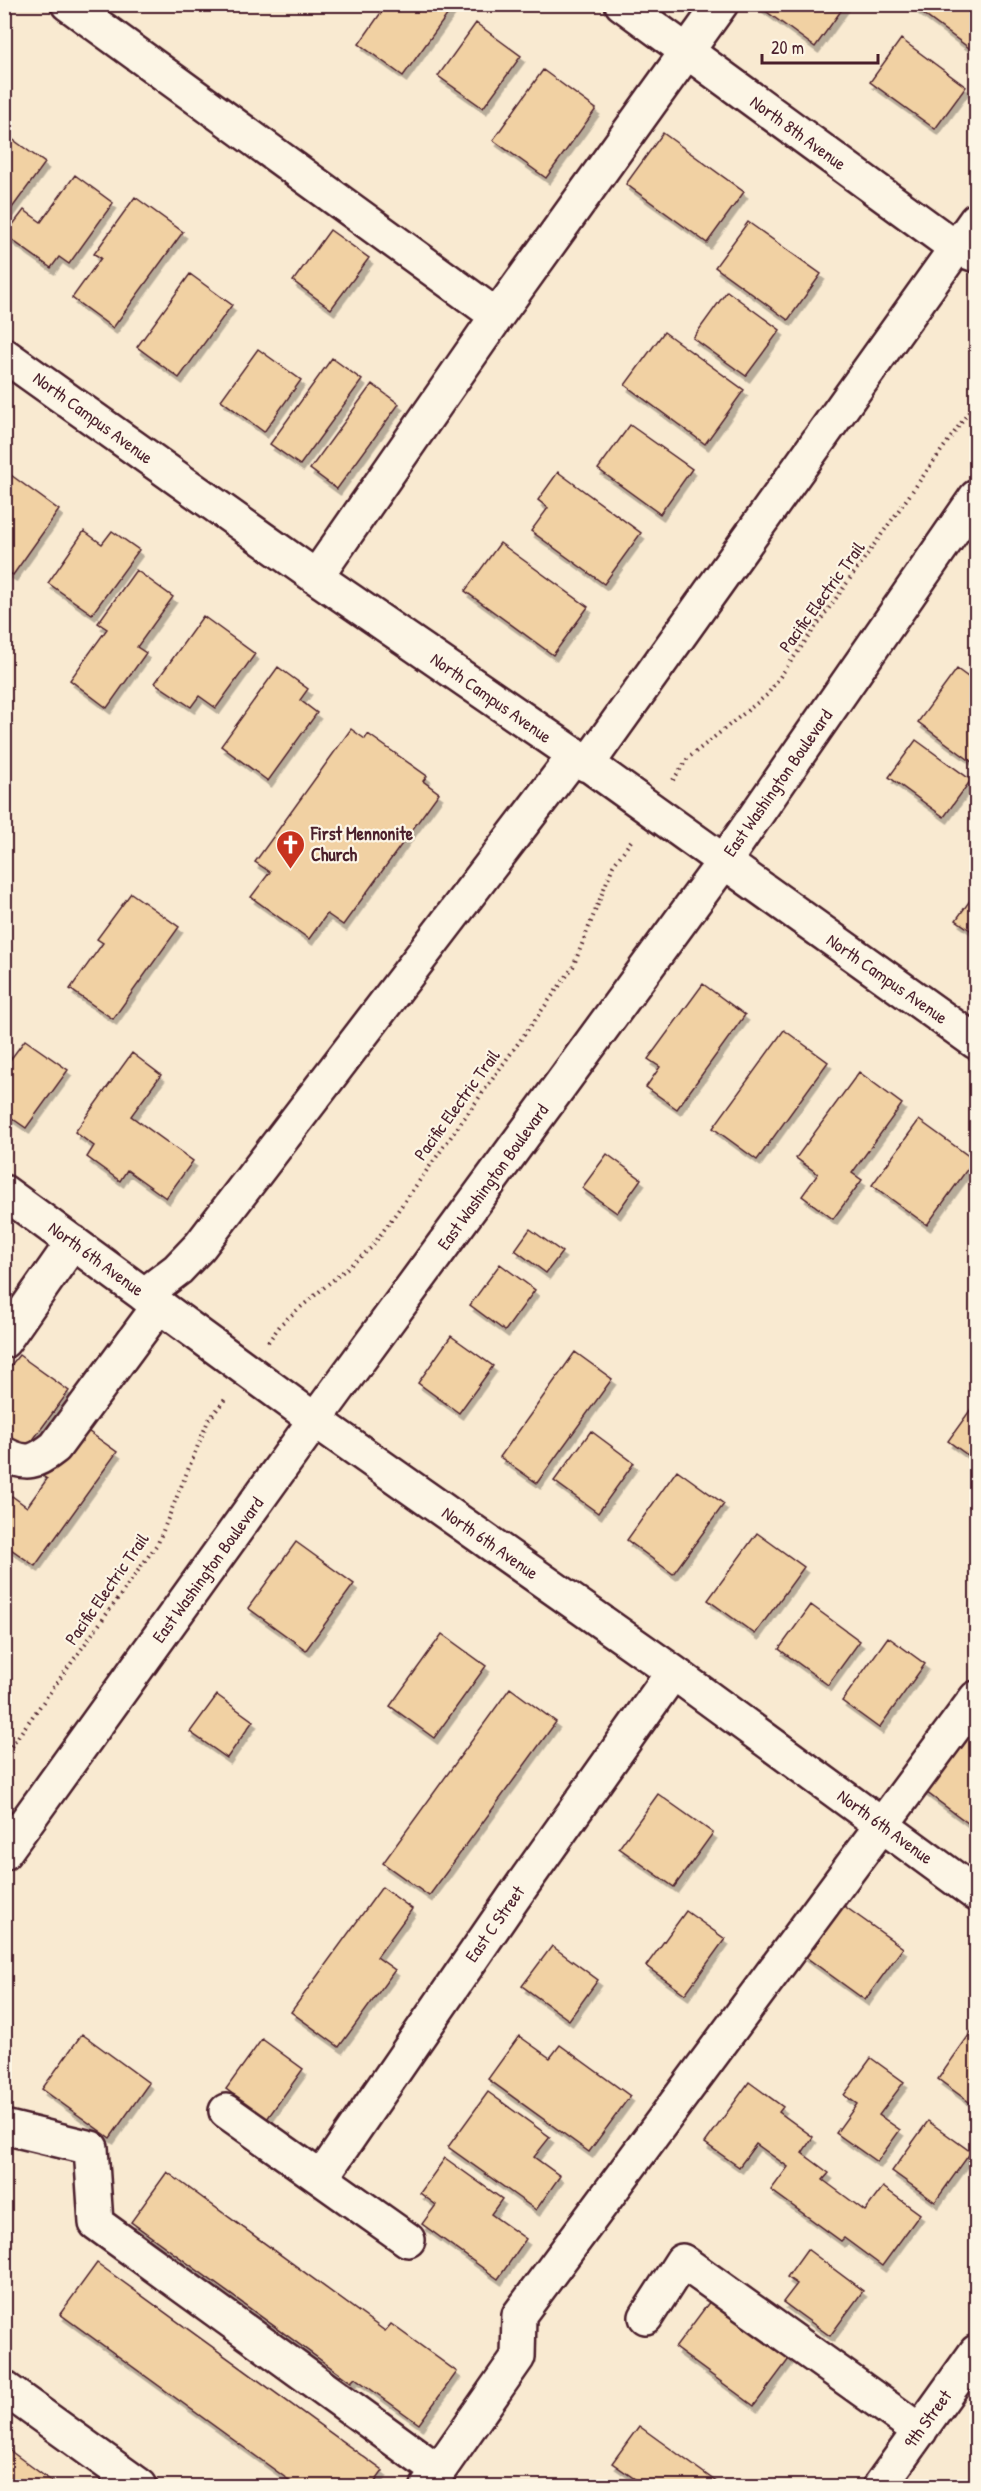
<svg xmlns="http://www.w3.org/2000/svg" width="981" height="2491" font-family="'Patrick Hand',sans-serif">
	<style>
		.building { fill: #f1d1a3; stroke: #4a1f2b; stroke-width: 1.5; filter: url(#shadow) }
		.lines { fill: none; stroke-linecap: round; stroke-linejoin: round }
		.minor-casing { stroke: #4a1f2b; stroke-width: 38 }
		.path { stroke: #4a1f2b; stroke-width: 4; stroke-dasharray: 1.5 4.5; stroke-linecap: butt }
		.minor { stroke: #fcf5e5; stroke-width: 33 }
		.labels { text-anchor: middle; stroke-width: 4.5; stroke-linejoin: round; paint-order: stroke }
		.street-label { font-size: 18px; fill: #4a1f2b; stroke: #fcf5e5 }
		.poi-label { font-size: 18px; font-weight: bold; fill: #4a1f2b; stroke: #fcf5e5; text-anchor: start }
	</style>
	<defs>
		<filter id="shadow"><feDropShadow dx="3.5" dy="6" stdDeviation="0" flood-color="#0004"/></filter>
	</defs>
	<rect width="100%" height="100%" fill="#f9ead1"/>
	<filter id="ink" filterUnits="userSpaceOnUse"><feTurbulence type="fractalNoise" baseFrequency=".0167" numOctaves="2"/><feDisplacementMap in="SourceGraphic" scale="12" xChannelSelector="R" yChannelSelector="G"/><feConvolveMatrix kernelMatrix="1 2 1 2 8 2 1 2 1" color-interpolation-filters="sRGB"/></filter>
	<g filter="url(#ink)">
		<path class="building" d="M387 4H449L453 7 403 76 359 44Z
			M756 4H846L815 47Z
			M918 4H976V53L915 8Z
			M476 23 521 56 483 108 438 76Z
			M901 39 966 87 935 129 870 82Z
			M543 70 596 109 546 178 493 140Z
			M663 133 744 192 707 243 626 184Z
			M8 136 45 163 4 219V141Z
			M75 175 113 203 69 264 59 257 51 268 5 235 24 210 41 222Z
			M135 197 183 232 113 328 72 298 101 258 94 254Z
			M748 222 821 274 788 320 715 267Z
			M330 230 369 258 331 309 293 281Z
			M190 274 232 305 179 378 137 347Z
			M727 291 780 330 746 376 693 338Z
			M664 332 744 390 705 444 625 385Z
			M258 349 301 380 264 432 221 400Z
			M332 358 362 380 300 465 270 444Z
			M372 384 399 404 337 489 310 469Z
			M630 425 692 469 660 514 598 469Z
			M4 470 59 510 13 575 4 570Z
			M558 472 641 533 604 584 531 531 548 508 538 500Z
			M84 531 102 544 112 531 139 550 92 614 48 583Z
			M500 543 588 607 553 655 465 591Z
			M136 570 173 597 137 647 146 653 107 708 70 680 107 629 98 623Z
			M203 616 255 654 216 708 199 696 191 707 155 683Z
			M278 667 308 689 300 700 317 713 268 781 221 746Z
			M957 669 976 683V765L918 722Z
			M351 729 365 739 368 734 427 776 423 781 439 793 343 925 327 914 309 939 251 897 270 872 255 862Z
			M916 740 971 780 944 817 889 777Z
			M976 892V934L956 920Z
			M131 893 179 927 113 1019 70 989 103 943 97 939Z
			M703 984 745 1015 677 1109 646 1087 660 1067 648 1059Z
			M784 1030 828 1062 757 1160 713 1128Z
			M25 1040 68 1070 26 1128 10 1117 4 1125V1068Z
			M132 1053 161 1075 131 1116 193 1161 166 1198 127 1170 120 1181 87 1157 94 1146 75 1132Z
			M859 1072 902 1104 852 1173 862 1180 833 1219 802 1196 818 1174 796 1158Z
			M919 1120 974 1160 927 1225 872 1185Z
			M607 1154 641 1179 617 1213 582 1188Z
			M530 1229 562 1252 546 1273 515 1250Z
			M500 1264 535 1290 505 1331 470 1305Z
			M451 1336 493 1366 459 1413 418 1383Z
			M575 1352 612 1379 537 1483 500 1457Z
			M19 1355 69 1391 24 1452 4 1438V1374Z
			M976 1402V1461L948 1441Z
			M78 1424 117 1452 35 1566 4 1544V1506L12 1496 27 1507 47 1479 41 1475Z
			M591 1431 634 1463 598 1513 554 1481Z
			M677 1470 724 1504 673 1574 627 1540Z
			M757 1533 804 1567 755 1634 708 1600Z
			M296 1542 354 1584 306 1650 248 1608Z
			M811 1605 860 1641 828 1685 779 1649Z
			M442 1634 486 1666 434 1738 390 1706Z
			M888 1637 925 1664 879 1728 842 1701Z
			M510 1688 556 1722 429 1896 383 1863Z
			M217 1695 253 1721 227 1758 190 1732Z
			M976 1720V1829L922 1789Z
			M658 1794 713 1833 674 1887 619 1848Z
			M382 1887 412 1909 377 1957 395 1970 339 2047 291 2012Z
			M840 1903 903 1948 865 2000 803 1955Z
			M686 1911 725 1939 685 1994 646 1966Z
			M552 1946 598 1980 569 2020 522 1986Z
			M976 2025V2107L938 2079Z
			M82 2034 149 2083 110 2138 42 2089Z
			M519 2036 550 2058 560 2045 630 2096 589 2152 488 2079Z
			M262 2039 303 2069 267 2119 226 2089Z
			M871 2058 904 2082 879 2115 900 2130 877 2162 836 2133 857 2104 844 2095Z
			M749 2082 783 2107 779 2112 813 2137 802 2153 829 2173 823 2180 865 2211 883 2187 920 2214 882 2266 844 2238 841 2241 771 2190 788 2167 756 2144 739 2167 705 2143Z
			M488 2092 550 2137 534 2157 560 2176 536 2210 448 2147Z
			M928 2121 971 2152 935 2202 892 2171Z
			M445 2158 502 2199 491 2214 526 2239 498 2279 422 2224 436 2205 420 2193Z
			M167 2172 385 2331 391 2324 457 2372 419 2424 355 2378 351 2382 131 2222Z
			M807 2249 863 2291 830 2336 783 2302 797 2284 787 2277Z
			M97 2263 383 2471 372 2486H297L60 2314Z
			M713 2297 792 2355 754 2406 675 2348Z
			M639 2426 722 2486H645L612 2463Z
			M9 2450 58 2486H4V2456Z"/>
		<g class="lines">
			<defs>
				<path id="minor" d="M68 4 497 316
					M622 4 956 248 976 255
					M4 355 316 577 575 755 976 1042
					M316 577 497 316 721 4
					M587 765 976 220
					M4 1192 315 1420 673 1672 976 1894
					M144 1295 178 1269 200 1246 575 755
					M4 1341 73 1242
					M4 1454C27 1466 36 1462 55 1447L159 1306
					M4 1853 315 1420 723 863 976 497
					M226 2111 408 2240
					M4 2127 91 2148 96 2223 438 2471
					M321 2178 514 1897 673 1672
					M646 2317 682 2261 920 2431
					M4 2388 140 2486
					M428 2486 518 2357 519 2315 976 1698
					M880 2486 976 2352"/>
			</defs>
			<use href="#minor" class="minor-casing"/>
			<path class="path" d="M673 780 688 758 767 695 976 402
				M268 1342 282 1323 371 1248 573 967 613 866 631 841
				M4 1756 158 1543 208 1421 226 1398"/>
			<use href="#minor" class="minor"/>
		</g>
	</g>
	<defs>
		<symbol id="church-pin" viewBox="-11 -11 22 30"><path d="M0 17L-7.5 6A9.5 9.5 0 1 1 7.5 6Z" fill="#c8321e" stroke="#fcf5e5"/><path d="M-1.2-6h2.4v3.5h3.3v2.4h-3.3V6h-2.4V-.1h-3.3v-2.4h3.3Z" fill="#fff"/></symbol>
	</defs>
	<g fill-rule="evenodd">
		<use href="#church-pin" x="274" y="828" width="33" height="45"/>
	</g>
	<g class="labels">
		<g class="street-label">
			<text transform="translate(798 133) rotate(36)" y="6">North 8th Avenue</text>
			<text transform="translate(93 418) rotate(36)" y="6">North Campus Avenue</text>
			<text transform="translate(822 597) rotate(-54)" y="6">Pacific Electric Trail</text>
			<text transform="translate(491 698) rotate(35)" y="6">North Campus Avenue</text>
			<text transform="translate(778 783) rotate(-55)" y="6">East Washington Boulevard</text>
			<text transform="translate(887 979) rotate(35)" y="6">North Campus Avenue</text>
			<text transform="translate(457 1105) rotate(-54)" y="6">Pacific Electric Trail</text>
			<text transform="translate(493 1177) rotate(-54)" y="6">East Washington Boulevard</text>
			<text transform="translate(96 1259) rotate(36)" y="6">North 6th Avenue</text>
			<text transform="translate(490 1543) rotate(35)" y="6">North 6th Avenue</text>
			<text transform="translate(208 1570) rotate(-54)" y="6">East Washington Boulevard</text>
			<text transform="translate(107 1589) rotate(-55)" y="6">Pacific Electric Trail</text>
			<text transform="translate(885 1827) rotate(36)" y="6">North 6th Avenue</text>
			<text transform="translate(495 1924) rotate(-55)" y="6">East C Street</text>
			<text transform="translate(928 2419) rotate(-54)" y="6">9th Street</text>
		</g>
		<g class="poi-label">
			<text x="311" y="840">First Mennonite<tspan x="311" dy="21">Church</tspan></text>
		</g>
	</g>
	<rect width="981" height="2491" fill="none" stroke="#fcf5e5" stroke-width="24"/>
	<rect x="12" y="12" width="957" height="2467" fill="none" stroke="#4a1f2b" stroke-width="2" filter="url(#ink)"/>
	<path d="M762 54v9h116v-9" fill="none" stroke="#4a1f2b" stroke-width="3"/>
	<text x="771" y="54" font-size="18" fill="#4a1f2b" stroke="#fcf5e5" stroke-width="4.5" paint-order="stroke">20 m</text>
</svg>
